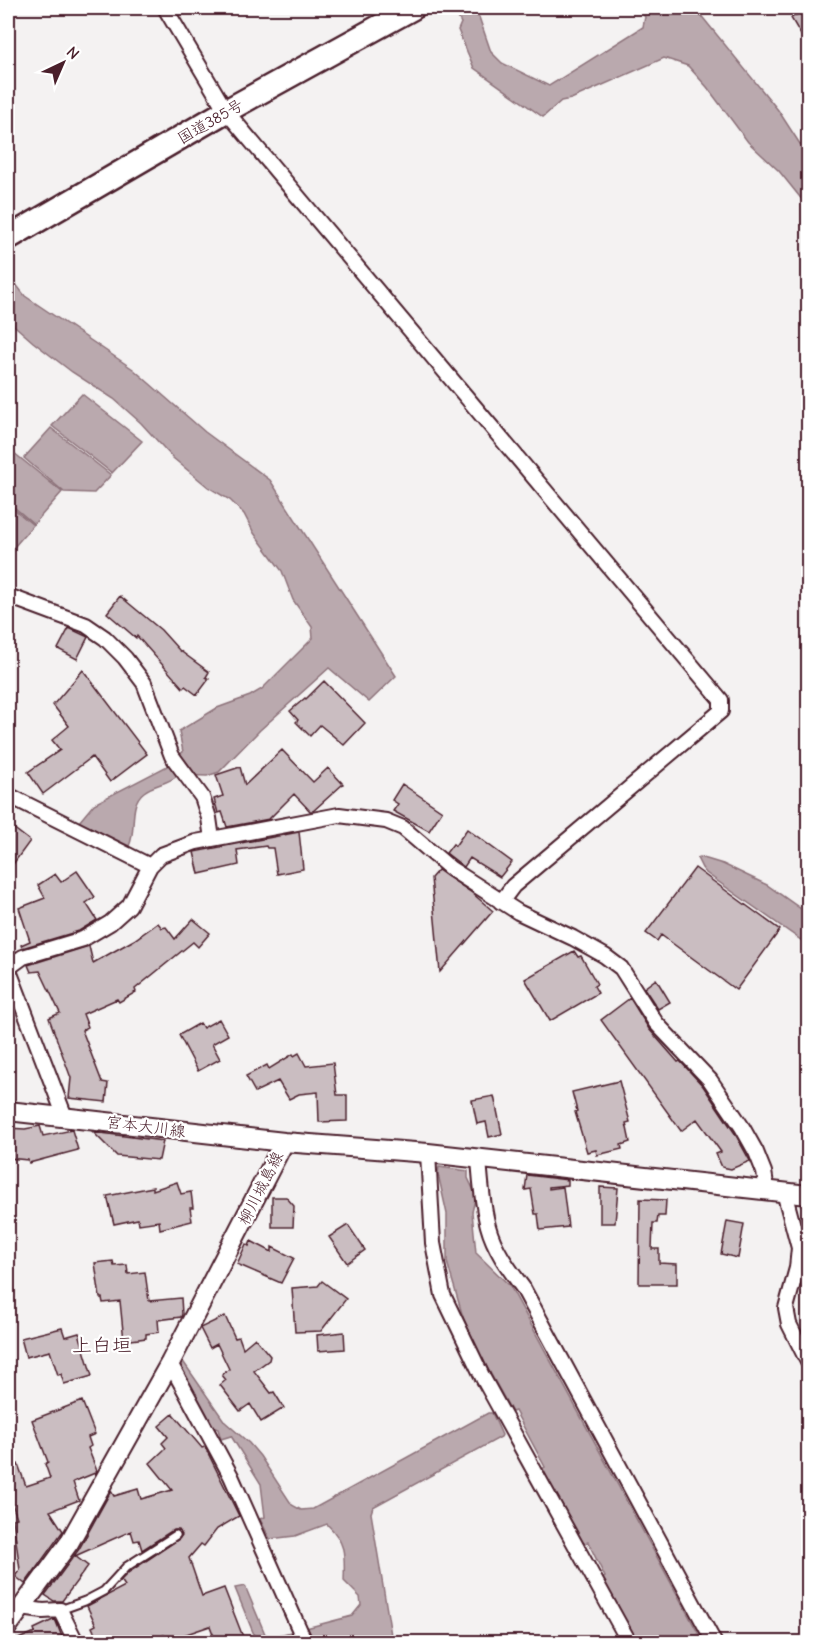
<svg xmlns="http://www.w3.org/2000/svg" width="816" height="1650" font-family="'Comic Neue','Klee One',sans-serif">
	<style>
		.water { fill: #baa9ae; stroke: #8d727a; stroke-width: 1.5 }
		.building { fill: #cabdc1; stroke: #4a1f2b; stroke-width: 1.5 }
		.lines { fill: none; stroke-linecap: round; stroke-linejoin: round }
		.service-casing { stroke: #4a1f2b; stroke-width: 11 }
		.minor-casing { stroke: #4a1f2b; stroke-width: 18 }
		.secondary-casing { stroke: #4a1f2b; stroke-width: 22 }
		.trunk-casing { stroke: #4a1f2b; stroke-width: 27 }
		.service { stroke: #fff; stroke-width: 7 }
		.minor { stroke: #fff; stroke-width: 14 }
		.secondary { stroke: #fff; stroke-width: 18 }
		.trunk { stroke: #fff; stroke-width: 22 }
		.labels { text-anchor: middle; stroke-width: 4.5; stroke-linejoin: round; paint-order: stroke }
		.street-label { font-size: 16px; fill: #4a1f2b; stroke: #fff }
		.quarter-label { font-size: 20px; fill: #4a1f2b; stroke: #fff }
	</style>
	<rect width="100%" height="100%" fill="#f4f2f2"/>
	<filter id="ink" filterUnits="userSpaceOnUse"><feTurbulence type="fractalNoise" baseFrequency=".0167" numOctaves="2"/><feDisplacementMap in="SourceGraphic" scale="12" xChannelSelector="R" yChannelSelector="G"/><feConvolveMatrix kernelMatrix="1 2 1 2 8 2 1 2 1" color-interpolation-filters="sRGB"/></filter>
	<g filter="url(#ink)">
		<path class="water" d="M453 8H468L472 14 479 17 491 52 502 63 549 86 643 27 645 17 639 8H695L778 110 800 144 808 152V207L779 171 748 142 707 87 688 66 664 58 571 99 561 101 543 117 474 68 458 30 461 23Z
			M8 274 25 296 133 369 205 432 270 480 396 676 369 702 329 668 260 730 219 772 207 776 178 775C169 784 154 784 144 792 128 804 137 830 129 846L79 822 94 804 179 760 177 756 183 752 179 731 217 708 250 696 262 689 313 638 312 627 293 600 282 571 254 533 244 514 230 500 208 487 173 458 141 423 114 399 72 372 33 342 8 320Z
			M82 394 142 441 112 473 52 426Z
			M51 428 111 475 94 493 64 492 24 458Z
			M8 448 62 492 34 524 8 502Z
			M8 504 33 525 8 554Z
			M700 857 723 864 767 885 808 914V945L706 873 702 868 697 858Z
			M439 1167 468 1171V1178L476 1195 472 1212 476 1253 510 1286 703 1642H636L602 1579 605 1577 588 1542 582 1544 542 1469 545 1467 515 1411 512 1412 467 1331 447 1262V1214L438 1174Z
			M182 1360 225 1422 249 1443 260 1456 292 1505 301 1510 313 1509 488 1413H492L502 1435 501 1437 373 1507 371 1513 391 1635 380 1642H257L235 1588 245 1586 265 1634 270 1636 283 1634 352 1616 361 1605 360 1597 344 1581C345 1554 346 1543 327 1524L295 1536 270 1539 260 1519 265 1517 261 1484 231 1436 221 1439 218 1429 213 1427 179 1363Z"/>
		<path class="building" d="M808 8V47L791 18Z
			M120 596 161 630 179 650 209 672 206 677 209 679 197 695 185 686 183 688 137 636 136 638 107 613Z
			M69 628 88 637 77 659 58 649Z
			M83 670 147 754 110 782 92 757 43 794 28 772 60 750 52 740 69 726 53 705Z
			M324 681 365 723 344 745 320 725 310 736 296 722 298 720 290 711 305 698 306 699Z
			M282 750 313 782 328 768 343 784 313 811H310L294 794 269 819 227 827 222 812 218 813 214 799 223 796 216 775 240 767 245 785Z
			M402 784 442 811 429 831 393 811 398 804 392 800Z
			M8 824 30 841 8 871Z
			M467 829 512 862 500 877 470 858 464 867 446 853 453 844 455 846Z
			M299 832 303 869 277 874 273 848H267L266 846 237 850 239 865 199 874 194 852Z
			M695 868 780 930 736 990 661 935 657 941 646 933Z
			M438 870 472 893 493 911 440 972 431 878Z
			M77 871 95 897 86 903 97 920 79 931 22 948 21 945 30 941 19 908 45 898 38 885 55 874 61 882Z
			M193 919 210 933 198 947 193 942 135 989 136 992 119 1002 117 999 83 1014 88 1027 82 1030 102 1082 108 1083 106 1102 69 1098 71 1078 49 1018 60 1013 40 971 31 972 28 965 89 946 93 963 134 940 158 923 162 928 166 927 175 939Z
			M574 951 578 957 581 956 597 984 594 986 598 993 550 1021 525 979Z
			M656 979 670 1002 658 1009 644 988Z
			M630 998 649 1029 678 1062 680 1061 703 1086 734 1132 750 1161 731 1169 722 1167 716 1154 721 1152 697 1119 681 1131 601 1020Z
			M219 1019 228 1035 212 1044 220 1059 198 1071 179 1035 200 1023 203 1028Z
			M299 1053 306 1066 333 1063 337 1095H347V1121L319 1122 318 1092 299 1094 289 1099 278 1081 255 1092 246 1076 267 1065 269 1069 293 1054 294 1056Z
			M619 1081 630 1122 626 1123 630 1142 621 1145 622 1149 597 1155 596 1150 587 1152 575 1112 577 1111 572 1092Z
			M494 1096 502 1134 489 1137 486 1122 477 1124 472 1100Z
			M40 1126 43 1136 72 1130 78 1150 29 1163 28 1160 8 1158V1128L25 1129Z
			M93 1132 163 1141 159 1160 117 1156Z
			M527 1175 568 1180V1185L549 1187V1189L563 1187 568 1227 540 1230 538 1214H535L531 1189 525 1190Z
			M177 1182 181 1194 191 1192 193 1208H190L192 1221 160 1229 159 1221 139 1224 138 1219 114 1224 107 1196 153 1187V1190Z
			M600 1187 618 1188 615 1223H600Z
			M272 1197H286L294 1206 293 1227H272Z
			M640 1199 666 1200 665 1216H658L657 1223H653L652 1249H659V1263L677 1264V1284H639Z
			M727 1221 744 1224 738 1258 721 1254Z
			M348 1225 365 1250 347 1263 329 1237Z
			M251 1241 272 1252V1247L294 1258 281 1283 237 1264 246 1244 249 1246Z
			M113 1261 114 1266 127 1265 128 1274 145 1272 149 1301 181 1298 182 1314 181 1317 158 1320 159 1332 146 1334V1338L124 1341 120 1301 103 1303 102 1298H100L95 1263Z
			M322 1281 346 1299 321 1331 295 1332 292 1288 318 1286Z
			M225 1316 235 1338 239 1337 243 1348 255 1338 270 1356 269 1360 254 1371 271 1393 274 1392 284 1408 261 1422 250 1404 240 1411 220 1385 226 1380 222 1375 229 1369 217 1344 210 1348 200 1328Z
			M62 1328 65 1337 79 1333 92 1376 64 1384 61 1374 58 1375 50 1351 26 1357 21 1338Z
			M344 1332 345 1349 318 1351 317 1335Z
			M82 1401 95 1434 88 1437 91 1446 88 1448 97 1471 95 1473 73 1482 79 1500 50 1511 63 1531 25 1584 15 1576 20 1570 13 1519 17 1518 8 1492V1468L18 1464 26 1486 50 1478 45 1464 48 1462 32 1420Z
			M173 1414 202 1448 205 1447 239 1516 217 1529 204 1546 201 1544 189 1558 202 1596 224 1588 245 1642H216L210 1626 166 1641 164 1635 143 1642H99L92 1627 96 1625 87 1606 125 1586 121 1580 128 1573 179 1539 182 1535 179 1530H173L142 1550 139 1540 134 1541 131 1531 75 1556 88 1566 62 1601H54L45 1595 79 1549 111 1491 114 1496 138 1489 141 1499 172 1490 150 1463 166 1448 162 1443 168 1437 159 1426Z
			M55 1619 64 1642H11L35 1632 34 1629Z"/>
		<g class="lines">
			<defs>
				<path id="service" d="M60 1610 85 1601 104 1591 126 1567 176 1535"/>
				<path id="minor" d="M165 8 226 111 721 700V711L513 886 501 902
					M8 596 86 625 105 638 125 658 144 683 172 756 202 797 209 818 212 839
					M8 795 150 866
					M65 1117 8 968 23 957 83 939 110 923 129 906 150 866 161 855 196 842 339 815 386 821 403 828 451 869 518 912 573 938 605 956 621 968 656 1023 710 1080 742 1127 756 1152 764 1172 767 1190
					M428 1153 433 1243 443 1295 483 1378 629 1642
					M479 1160C481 1182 482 1204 488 1226 494 1249 509 1269 523 1288L714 1642
					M784 1192 799 1248 797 1268 786 1308 789 1324 808 1362
					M170 1363 231 1476 305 1642
					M21 1608 43 1611 60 1610 76 1642"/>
				<path id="secondary" d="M8 1111 284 1142 428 1153 808 1195
					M8 1626 69 1543 170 1363 284 1142"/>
				<path id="trunk" d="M8 238 226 111 413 8"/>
			</defs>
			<use href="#service" class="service-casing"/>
			<use href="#minor" class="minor-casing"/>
			<use href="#secondary" class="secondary-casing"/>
			<use href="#trunk" class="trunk-casing"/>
			<use href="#service" class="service"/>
			<use href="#minor" class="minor"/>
			<use href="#secondary" class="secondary"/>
			<use href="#trunk" class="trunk"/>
		</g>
	</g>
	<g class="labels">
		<g class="street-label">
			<text transform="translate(210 121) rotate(-30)" y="6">国道385号</text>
			<text transform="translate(146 1126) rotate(7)" y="6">宮本大川線</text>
			<text transform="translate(260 1188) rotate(-63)" y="6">柳川城島線</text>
		</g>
		<g class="quarter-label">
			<text x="102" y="1352">上白垣</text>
		</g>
	</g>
	<rect width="816" height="1650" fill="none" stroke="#fff" stroke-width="30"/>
	<rect x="15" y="15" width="786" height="1620" fill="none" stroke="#4a1f2b" stroke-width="2" filter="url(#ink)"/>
	<g transform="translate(63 63) rotate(44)" stroke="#ffffff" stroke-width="4.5" paint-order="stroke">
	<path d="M0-4.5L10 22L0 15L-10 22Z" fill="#4a1f2b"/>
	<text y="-9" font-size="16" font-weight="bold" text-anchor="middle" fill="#4a1f2b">N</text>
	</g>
</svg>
